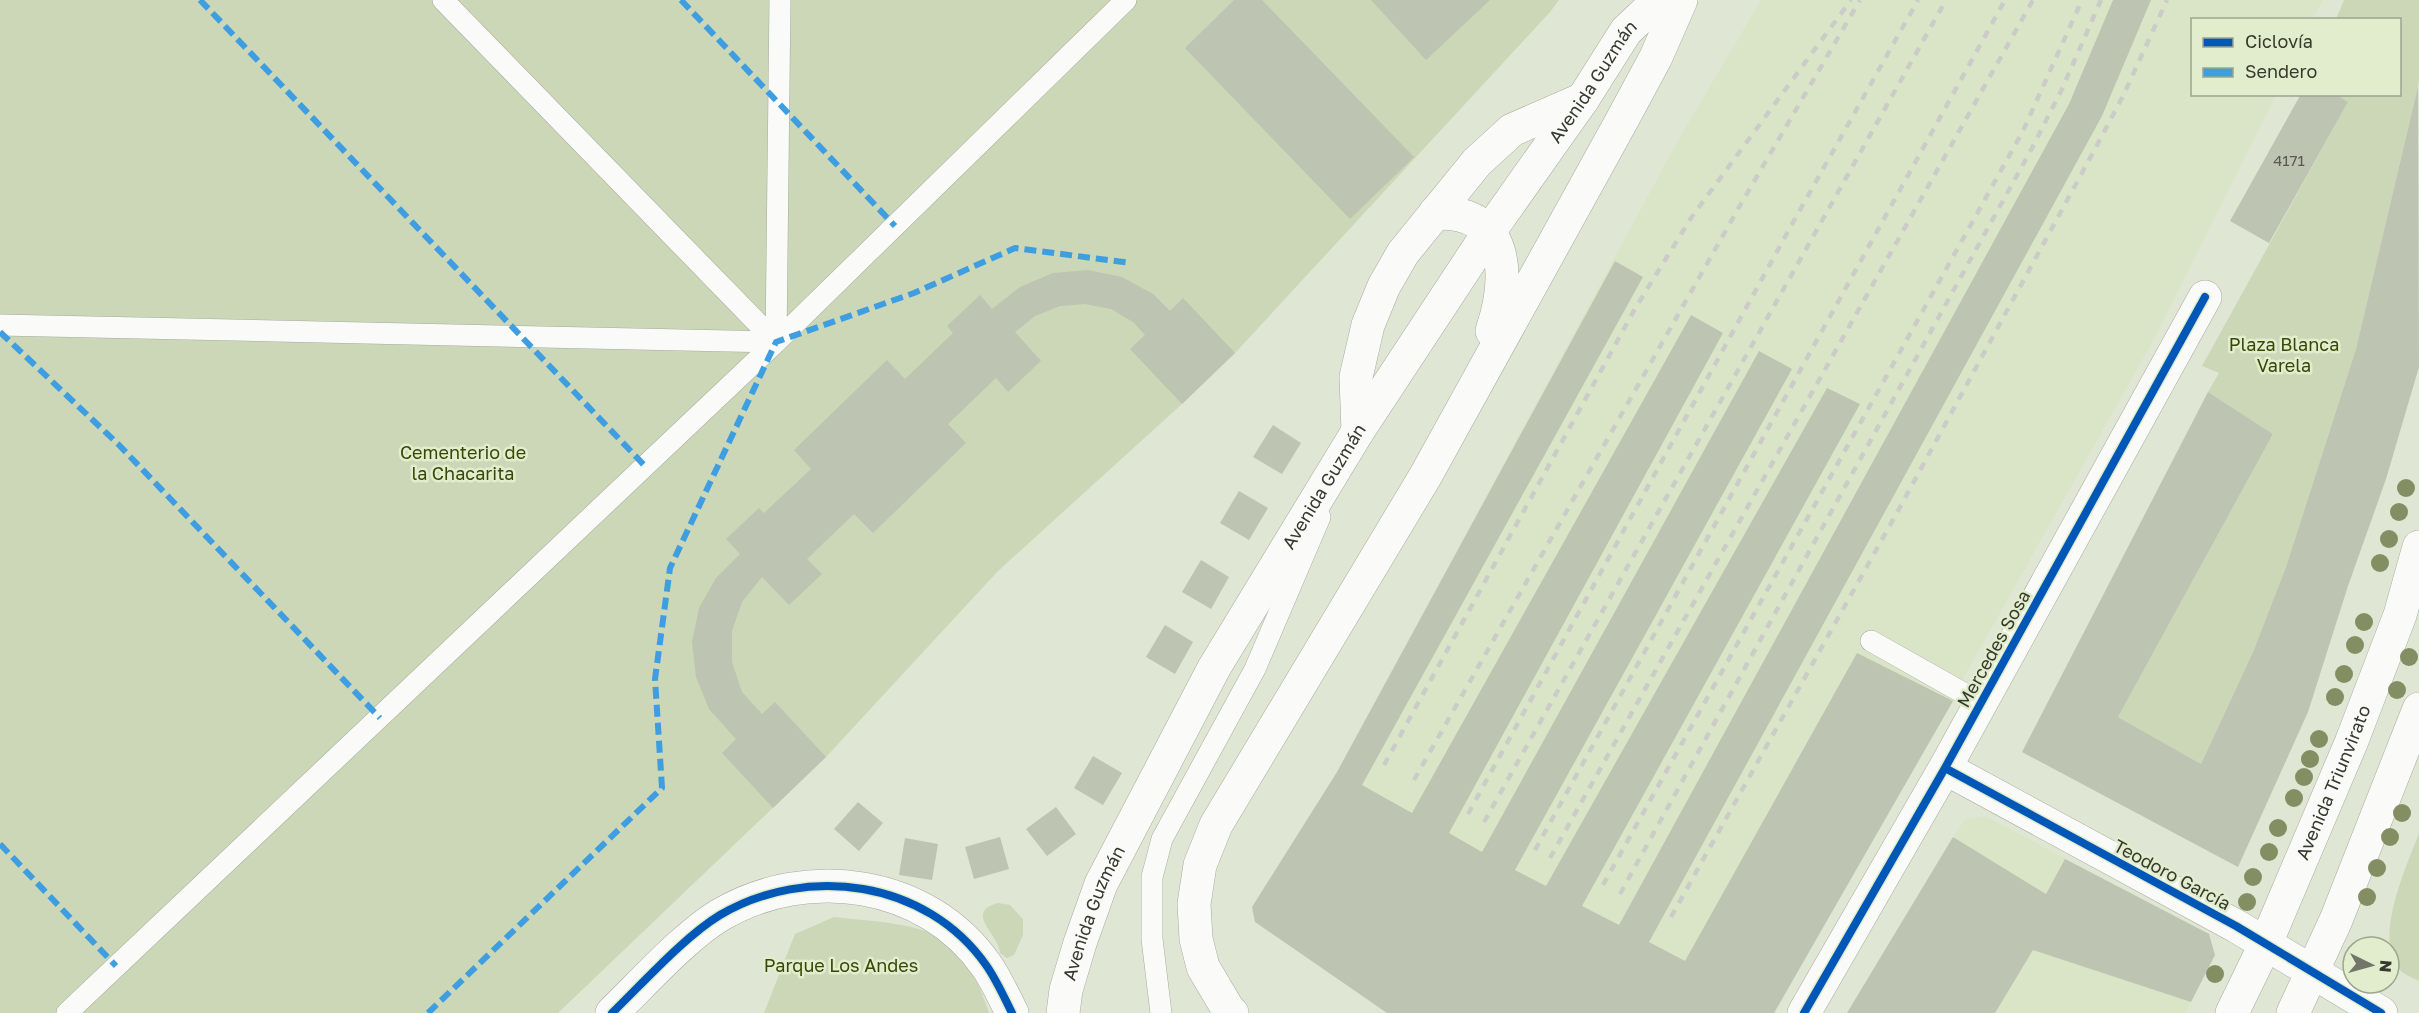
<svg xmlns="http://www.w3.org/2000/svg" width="2419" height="1013" font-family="'Golos Text',sans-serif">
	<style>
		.built { fill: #dae5c8 }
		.green { fill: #cbd7b6 }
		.building { fill: #bdc4b1 }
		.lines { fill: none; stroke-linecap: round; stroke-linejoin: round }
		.service-casing { stroke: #a5ab9d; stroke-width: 22 }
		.minor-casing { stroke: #a5ab9d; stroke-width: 34 }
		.secondary-casing { stroke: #a5ab9d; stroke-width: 34 }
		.service { stroke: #fafbf9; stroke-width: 21 }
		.minor { stroke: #fafbf9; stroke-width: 33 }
		.secondary { stroke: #fafbf9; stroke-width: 33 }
		.rail { stroke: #cbccc7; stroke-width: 4.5; stroke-dasharray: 8 8; stroke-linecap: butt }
		.quiet { stroke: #3e9ee1; stroke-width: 6; stroke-dasharray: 12 6; stroke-linecap: butt }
		.cycleway-casing { stroke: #e1edcd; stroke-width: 11 }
		.cycleway { stroke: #0057b8; stroke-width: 8 }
		.tree { fill: #838f63 }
		.labels { text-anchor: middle; stroke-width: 5; stroke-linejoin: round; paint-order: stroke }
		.number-label { font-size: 15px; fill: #585c4f }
		.street-label { font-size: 18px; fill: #363a2e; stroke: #e1edcd }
		.park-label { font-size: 18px; fill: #374706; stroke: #e1edcd }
	</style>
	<rect width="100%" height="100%" fill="#dfe6d4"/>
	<path class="built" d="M1761 0H2323L2313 19 2192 20V94L2276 95 2154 339 1775 1013H1437L1337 772 1677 142Z
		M1985 816 2209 934 2215 955 2185 1013H1847L1964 820Z"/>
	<path class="green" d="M0 0H1559L1550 12 1235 353 1182 404 998 571 826 757 558 1013H0Z
		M2344 0H2419V81L2356 349 2286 567 2253 652 2201 764 2118 717 2273 434 2208 392 2219 373 2202 366 2348 102 2335 95 2400 94V20L2336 19Z
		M2419 833V981C2413 978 2403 974 2399 969 2373 937 2407 866 2419 833Z
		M998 903 1010 905 1023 919V935L1014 955 1007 958 1000 953C1000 936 963 912 998 903Z
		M834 917C875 922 922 922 956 946 968 955 984 998 989 1013H764L795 934Z"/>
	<path class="building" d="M1234 0H1262L1414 157 1350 219 1185 48Z
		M1371 0H1490L1426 60Z
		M2113 0H2151L2102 116 1649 942 1685 961 1857 653 1953 701 1774 1013H1387L1255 922 1252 907 1337 772 1615 261 1643 277 1362 785 1412 813 1691 315 1723 333 1449 833 1482 852 1759 351 1792 369 1515 870 1546 886 1827 388 1860 404 1582 906 1619 925 2069 104Z
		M2418 86 2419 367 2386 479 2348 586 2308 712 2238 867 2022 752 2208 392 2273 434 2118 717 2201 764 2253 652 2286 567 2356 349Z
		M2301 94H2335L2348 102 2269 243 2230 221Z
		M1088 270 1122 277 1153 294 1170 311 1183 298 1235 353 1182 404 1130 349 1145 335 1133 322 1111 309 1085 304 1060 306 1035 316 1015 332 1041 361 1008 392 996 378 948 424 966 443 873 533 854 514 807 559 822 574 789 605 762 577 742 602 732 631V662L742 692 762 714 775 702 826 757 773 808 722 753 736 739 709 709 696 677 692 642 699 608 716 578 740 554 726 539 759 508 764 513 811 469 794 450 887 360 905 379 953 333 947 326 980 295 992 309 1020 287 1053 273Z
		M1273 425 1301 443 1282 474 1253 457Z
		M1239 491 1268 508 1249 540 1220 523Z
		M1201 560 1229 577 1211 609 1182 592Z
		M1165 625 1193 642 1175 674 1146 657Z
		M1093 756 1122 773 1103 805 1074 788Z
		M858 802 883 823 859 851 834 829Z
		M1056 807 1076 834 1047 856 1026 829Z
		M1000 837 1009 869 974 879 965 847Z
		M1953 837 2046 894 2065 859 2209 934 2215 955 2191 1002 2033 950 1995 1013H1847Z
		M905 838 938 844 932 880 899 875Z"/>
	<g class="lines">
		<defs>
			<path id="service" d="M443 0 776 342
				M0 325 776 342
				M776 342 780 0
				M1871 641 1981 703
				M67 1013 776 342 1126 0
				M1161 1013 1152 939V877L1162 839 1255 669 1320 517"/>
			<path id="minor" d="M1945 768 2236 926 2381 1013
				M612 1013C643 983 684 937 720 915 807 864 926 880 986 965 996 979 1004 997 1012 1013
				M1804 1013 1945 768 2205 297"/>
			<g id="secondary">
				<path d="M1435 213C1510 210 1510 277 1492 331"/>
				<path d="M1358 431 1356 377 1368 325 1384 286 1403 253 1477 162 1512 130 1583 99"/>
				<path id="s1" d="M1063 1013 1066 990 1080 943 1101 884 1214 668 1358 431 1489 232 1583 99 1626 31 1659 0"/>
				<path d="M1232 1013 1229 1011 1203 967 1196 939 1194 904 1200 865 1216 825 1426 475 1621 122 1656 57 1681 0"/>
				<path id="s2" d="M2232 1013 2266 943 2351 743 2400 615 2419 547"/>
				<path d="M2293 1013 2336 920 2419 709"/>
			</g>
		</defs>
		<use href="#service" class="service-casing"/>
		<use href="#minor" class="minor-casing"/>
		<use href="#secondary" class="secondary-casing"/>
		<use href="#service" class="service"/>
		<use href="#minor" class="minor"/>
		<use href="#secondary" class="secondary"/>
		<path class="rail" d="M1384 765 1636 307 1691 218 1851 0
			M1414 780 1742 202 1860 0
			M1468 814 1791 226 1918 0
			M1484 822 1946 0
			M1535 850 2005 0
			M1550 858 2033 0
			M1603 885 2023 131 2082 0
			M1620 894 2031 150 2062 89 2101 0
			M1671 917 1899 509 2095 149 2124 94 2167 0"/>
		<path class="quiet" d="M200 0 645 466
			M681 0 895 226
			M0 332 118 444 380 718
			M0 844 116 966
			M428 1013 662 788 655 679 670 568 776 342 914 293 1015 248 1131 263"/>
		<defs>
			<path id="cycleway" d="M1945 768 2236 926 2381 1013
				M612 1013C643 983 684 937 720 915 807 864 926 880 986 965 996 979 1004 997 1012 1013
				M1804 1013 1945 768 2205 297"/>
		</defs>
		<use href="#cycleway" class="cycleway-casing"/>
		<use href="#cycleway" class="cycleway"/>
	</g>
	<g class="tree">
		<circle cx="2406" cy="488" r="9"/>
		<circle cx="2399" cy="512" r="9"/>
		<circle cx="2389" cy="539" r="9"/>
		<circle cx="2380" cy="563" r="9"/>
		<circle cx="2364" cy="622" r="9"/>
		<circle cx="2355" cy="645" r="9"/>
		<circle cx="2409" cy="657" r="9"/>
		<circle cx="2344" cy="674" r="9"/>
		<circle cx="2397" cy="690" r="9"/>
		<circle cx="2335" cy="697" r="9"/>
		<circle cx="2319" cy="739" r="9"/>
		<circle cx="2310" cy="759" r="9"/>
		<circle cx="2304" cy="777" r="9"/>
		<circle cx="2294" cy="798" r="9"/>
		<circle cx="2402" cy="813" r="9"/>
		<circle cx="2278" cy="828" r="9"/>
		<circle cx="2390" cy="837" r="9"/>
		<circle cx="2269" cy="852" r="9"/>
		<circle cx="2377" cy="868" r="9"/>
		<circle cx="2253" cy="877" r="9"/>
		<circle cx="2367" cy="897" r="9"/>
		<circle cx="2247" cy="902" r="9"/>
		<circle cx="2215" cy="974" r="9"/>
	</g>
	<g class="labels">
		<g class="number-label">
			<text x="2289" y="166">4171</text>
		</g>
		<g class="street-label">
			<text dy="6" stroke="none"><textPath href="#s1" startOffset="1077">Avenida Guzmán</textPath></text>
			<text dy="6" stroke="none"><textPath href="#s1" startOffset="591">Avenida Guzmán</textPath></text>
			<text transform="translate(1994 649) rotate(-61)" y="6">Mercedes Sosa</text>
			<text dy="6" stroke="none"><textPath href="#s2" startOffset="252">Avenida Triunvirato</textPath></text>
			<text transform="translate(2172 875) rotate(28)" y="6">Teodoro García</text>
			<text dy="6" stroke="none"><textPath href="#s1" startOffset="105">Avenida Guzmán</textPath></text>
		</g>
		<g class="park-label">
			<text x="2284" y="351">Plaza Blanca<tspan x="2284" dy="21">Varela</tspan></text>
			<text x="463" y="459">Cementerio de<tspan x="463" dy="21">la Chacarita</tspan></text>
			<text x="841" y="972">Parque Los Andes</text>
		</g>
	</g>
	<rect x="2191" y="18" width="210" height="78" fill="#e1edcd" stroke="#9da58d" stroke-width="1.5"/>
	<rect x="2203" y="38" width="30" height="9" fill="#0057b8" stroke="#9da58d" stroke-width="1.5"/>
	<text x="2245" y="48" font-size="18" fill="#363a2e">Ciclovía</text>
	<rect x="2203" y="68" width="30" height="9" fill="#3e9ee1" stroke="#9da58d" stroke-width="1.5"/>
	<text x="2245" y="78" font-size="18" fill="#363a2e">Sendero</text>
	<g transform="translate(2371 965) rotate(95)"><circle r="28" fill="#e1edcd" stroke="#9da58d" stroke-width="1.5"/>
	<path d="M0-4.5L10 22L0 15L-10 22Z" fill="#717668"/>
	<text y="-9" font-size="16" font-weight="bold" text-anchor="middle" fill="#363a2e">N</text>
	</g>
</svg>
